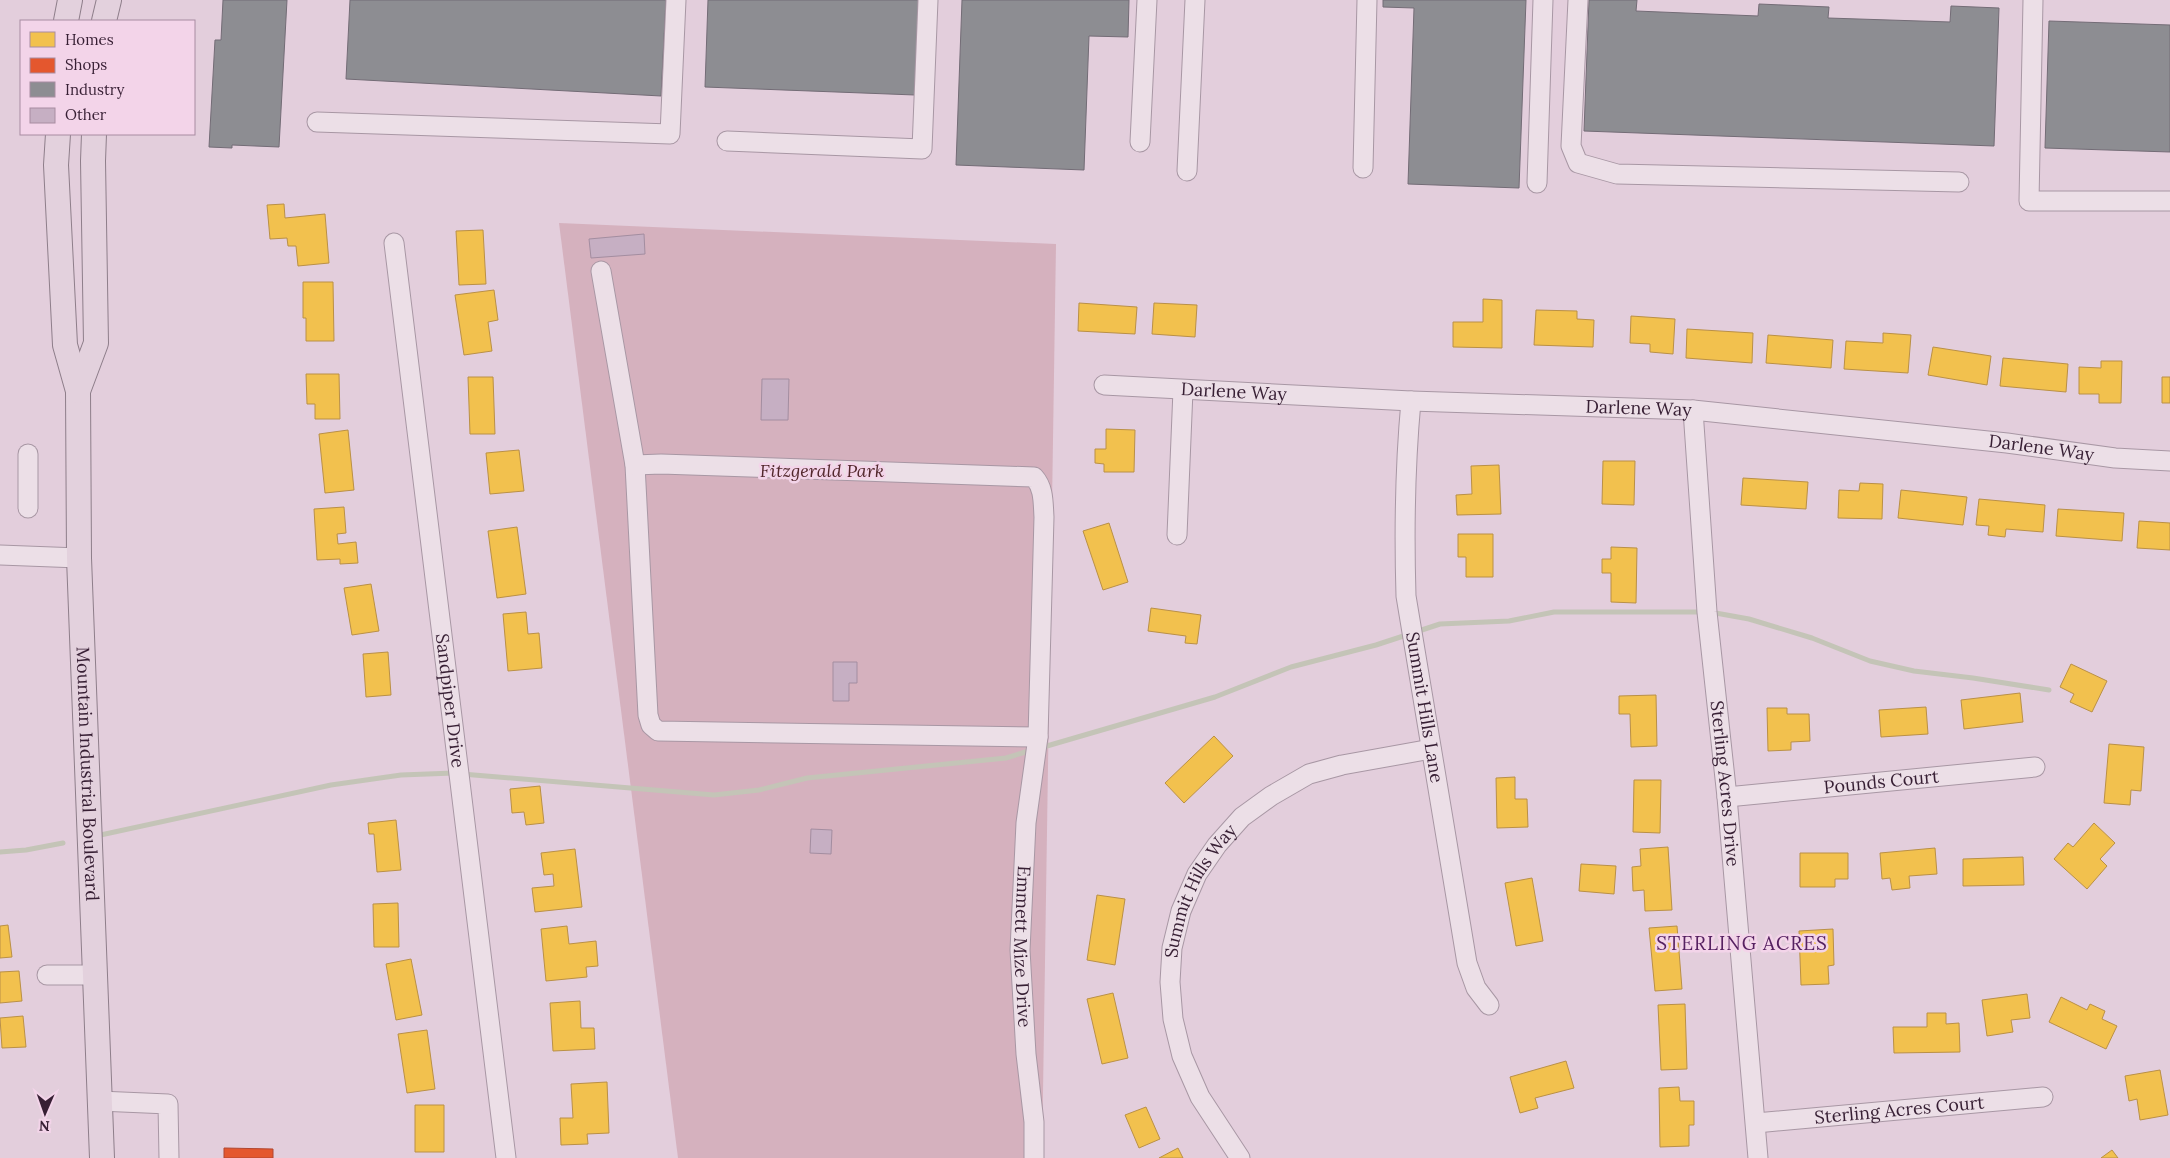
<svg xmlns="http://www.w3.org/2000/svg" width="2170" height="1158" font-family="Lora,serif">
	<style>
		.green { fill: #d5b1be }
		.homes { fill: #f2c14e; stroke: #ba9046 }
		.shops { fill: #e4572e; stroke: #b04630 }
		.industry { fill: #8d8d92; stroke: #736c76 }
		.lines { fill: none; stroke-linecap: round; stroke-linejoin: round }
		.stream { stroke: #c4c4b7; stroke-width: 5 }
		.building { fill: #c6afc3; stroke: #a38da0 }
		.minor-casing { stroke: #a897a4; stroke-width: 21 }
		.major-casing { stroke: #8e7e8a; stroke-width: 26 }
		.minor { stroke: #ecdfe7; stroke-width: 19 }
		.major { stroke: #e3d1dd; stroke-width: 24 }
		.labels { text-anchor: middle; stroke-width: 5; stroke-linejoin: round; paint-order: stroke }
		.street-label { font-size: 18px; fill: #371f34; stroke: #f3d4e9 }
		.park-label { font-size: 18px; font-style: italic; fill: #52272c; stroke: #f3d4e9 }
		.neighbourhood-label { font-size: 19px; letter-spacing: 1px; fill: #562161; stroke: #f3d4e9 }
	</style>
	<rect width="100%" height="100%" fill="#e3cedc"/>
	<path class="green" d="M559 223 1056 244 1042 1158H678Z"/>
	<path class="homes" d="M284 204 285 218 325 214 329 263 298 266 296 246H288L287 238 270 239 267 205Z
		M483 230 486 284 459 285 456 231Z
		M303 282H333L334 341H306V318H303Z
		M494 290 498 320 488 322 492 351 464 355 455 295Z
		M1483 299 1502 300V348L1453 347V322H1483Z
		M1079 303 1137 307 1135 334 1078 331Z
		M1154 303 1197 305 1195 337 1152 334Z
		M1536 310 1577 311V319L1594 320 1593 347 1534 345Z
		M1631 316 1675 319 1673 354 1650 352V344L1630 343Z
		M1687 329 1753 333 1752 363 1686 358Z
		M1883 333 1911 335 1908 373 1844 369 1846 341 1883 343Z
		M1768 335 1833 340 1831 368 1766 363Z
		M1933 347 1991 356 1987 385 1928 375Z
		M2003 358 2068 364 2066 392 2000 386Z
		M2101 361H2122L2121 403H2099V394H2079V367L2101 368Z
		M306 374H339L340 419H315V404H307Z
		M468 377H493L495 434H470Z
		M2162 377H2170V403H2162Z
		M1106 429 1135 430 1134 472H1104V464L1095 463V449H1106Z
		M348 430 354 490 325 493 319 434Z
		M519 450 524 491 490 494 486 453Z
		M1603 461H1635L1634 505 1602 504Z
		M1499 465 1501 514 1457 515 1456 495 1472 494 1471 466Z
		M1743 478 1808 482 1806 509 1741 505Z
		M1860 483 1883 484 1882 519 1838 518 1839 490 1859 491Z
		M1901 490 1967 497 1963 525 1898 518Z
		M1979 499 2045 505 2043 532 2006 529 2005 537 1988 535 1989 526 1976 525Z
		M344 507 346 533 337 534 338 544 356 542 358 563 340 564V559L317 560 314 509Z
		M2058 509 2124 513 2122 541 2056 536Z
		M2139 521 2170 523V550L2137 548Z
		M1109 523 1128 582 1103 590 1083 531Z
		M517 527 526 594 497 598 488 531Z
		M1458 534H1493V577H1466V557H1458Z
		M1611 547 1637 548 1636 603 1611 602V573H1602V559H1611Z
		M371 584 379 631 352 635 344 588Z
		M1151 608 1201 615 1197 644 1185 643 1186 636 1148 631Z
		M526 612 528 634 539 633 542 668 508 671 503 614Z
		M388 652 391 695 366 697 363 654Z
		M2071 664 2107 681 2092 712 2070 702 2074 694 2060 687Z
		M2020 693 2023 722 1964 729 1961 700Z
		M1656 695 1657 746 1631 747 1630 714H1619V696Z
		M1926 707 1928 734 1881 737 1879 710Z
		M1767 708H1787V714H1809L1810 741 1791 742V750L1768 751Z
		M1214 736 1233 756 1184 803 1165 783Z
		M2109 744 2144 747 2141 791 2131 790 2130 805 2104 803Z
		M1515 777V799H1527L1528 827 1497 828 1496 778Z
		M1634 780H1661L1660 833 1633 832Z
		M540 786 544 823 526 825 524 812 512 813 510 789Z
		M396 820 401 870 377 872 374 834H369L368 823Z
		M2094 823 2115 843 2100 859 2107 866 2087 889 2054 859 2068 843 2073 847Z
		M1668 847 1672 910 1645 911 1644 890 1633 891 1632 867 1641 866 1640 849Z
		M1935 848 1937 874 1909 876 1910 888 1892 890 1890 878 1882 879 1880 853Z
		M575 849 582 907 535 912 532 888 554 886 553 874 544 875 541 853Z
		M1800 853H1848V879H1835V887H1800Z
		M2023 857 2024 885 1963 886V859Z
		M1581 864 1616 866 1614 894 1579 891Z
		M1532 878 1543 941 1516 946 1505 883Z
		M1097 895 1125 899 1115 965 1087 960Z
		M398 903 399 947H374L373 904Z
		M8 925 12 957 0 958V926Z
		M567 926 569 944 596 941 598 966 586 967 587 977 546 981 541 929Z
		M1677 926 1682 989 1655 991 1649 928Z
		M1833 929 1834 965 1828 966 1829 984 1801 985 1799 931Z
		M411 959 422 1015 396 1020 386 964Z
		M19 971 22 1001 0 1003V972Z
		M1113 993 1128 1058 1102 1064 1087 999Z
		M2027 994 2030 1018 2011 1020 2013 1032 1987 1036 1982 1000Z
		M2061 997 2087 1010 2090 1004 2105 1011 2102 1019 2117 1026 2106 1049 2049 1022Z
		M580 1001 581 1028H594L595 1049 553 1051 550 1003Z
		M1685 1004 1687 1069 1661 1070 1658 1005Z
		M1927 1013H1946V1024L1959 1023 1960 1052 1894 1053 1893 1027H1927Z
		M23 1016 26 1047 2 1048 0 1018Z
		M427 1030 435 1089 407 1093 398 1034Z
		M1566 1061 1574 1088 1535 1098 1538 1108 1520 1113 1510 1077Z
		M2160 1070 2168 1115 2140 1120 2137 1099 2129 1101 2125 1076Z
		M607 1082 609 1133 587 1134 588 1144 561 1145 560 1118H573L571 1084Z
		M1679 1087 1680 1101H1694V1125H1689V1146L1660 1147 1659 1088Z
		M415 1105H444V1152H415Z
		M1146 1107 1160 1139 1139 1148 1125 1115Z
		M1178 1148 1183 1158H1159Z
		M2112 1150 2118 1158H2101Z"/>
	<path class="shops" d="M224 1148 273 1149V1158H224Z"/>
	<path class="industry" d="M223 0H287L279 147 232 145V148L209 147 215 40H221Z
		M350 0H666L661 96 346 79Z
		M708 0H919L915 95 705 87Z
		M962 0H1129L1128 37 1089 36 1084 170 956 165Z
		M1383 0H1526L1519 188 1408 184 1414 8 1383 7Z
		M1589 0H1637L1636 11 1758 16 1759 4 1829 7 1828 18 1950 22 1951 6 1999 8 1994 146 1584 131Z
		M2049 21 2170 25V152L2045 148Z"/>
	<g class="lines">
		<path class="stream" d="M1040 748 1215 697 1291 667 1376 645 1440 624 1509 621 1554 612H1710L1749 619 1812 638 1870 661 1914 671 1973 678 2049 690
			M462 774 714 795 759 790 807 778 1006 758 1032 750
			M96 836 331 785 401 775 454 773
			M0 852 26 850 63 843"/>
	</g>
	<path class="building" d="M644 234 645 254 591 258 589 239Z
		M762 379H789L788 420H761Z
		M833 662H857V683H849V701H833Z
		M811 829 832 830 831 854 810 853Z"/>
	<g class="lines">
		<defs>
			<g id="minor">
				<path d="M1578 0 1571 146 1578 163 1617 174 1959 182"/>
				<path d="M2033 0 2029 201H2170"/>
				<path d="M317 122 670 134 676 0"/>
				<path d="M727 141 922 149 928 0"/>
				<path d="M1140 142 1147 0"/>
				<path d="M1363 168 1367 0"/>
				<path d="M1187 171 1195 0"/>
				<path d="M1537 183 1543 0"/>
				<path id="s1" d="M394 243 506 1158"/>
				<path d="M601 271 635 465 648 715 651 725 658 731 1038 737"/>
				<path id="s2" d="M1104 385 1411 401 1693 410 2007 443 2115 458 2170 461"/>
				<path id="s3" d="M1411 401C1405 466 1404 530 1406 596L1467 963 1476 988 1489 1005"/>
				<path id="s4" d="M1693 410 1707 612 1727 797 1758 1158"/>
				<path d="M28 454V508"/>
				<path id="s5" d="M635 465 661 464 1034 477C1044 488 1043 502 1044 517L1038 737 1026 823 1020 950 1026 1054 1034 1122V1158"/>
				<path d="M1177 535 1183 390"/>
				<path d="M0 555 79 558"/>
				<path id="s6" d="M1727 797 2035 767"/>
				<path d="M47 975H94"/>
				<path d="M99 1101 168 1104 169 1158"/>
				<path id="s7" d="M1756 1123 2043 1097"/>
				<path id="s8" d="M1240 1158 1200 1097 1182 1056 1173 1019 1170 982 1172 948 1181 911 1197 874 1217 845 1242 817 1271 796 1309 774 1342 765 1431 749"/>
			</g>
			<g id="major">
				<path d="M66 21 70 0"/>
				<path d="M104 21 109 0"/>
				<path id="s9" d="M58 134 56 165 65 345 78 391 79 558 102 1158"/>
				<path d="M78 391 96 343 93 161 94 134"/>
			</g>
		</defs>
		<use href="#minor" class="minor-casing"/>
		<use href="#major" class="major-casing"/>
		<use href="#minor" class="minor"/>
		<use href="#major" class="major"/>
	</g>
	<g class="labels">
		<g class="street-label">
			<text dy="6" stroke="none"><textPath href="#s2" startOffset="130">Darlene Way</textPath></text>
			<text dy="6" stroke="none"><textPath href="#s2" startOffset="535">Darlene Way</textPath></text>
			<text dy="6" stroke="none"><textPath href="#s2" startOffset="940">Darlene Way</textPath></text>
			<text dy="6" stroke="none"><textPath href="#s1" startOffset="461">Sandpiper Drive</textPath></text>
			<text dy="6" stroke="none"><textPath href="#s3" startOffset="308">Summit Hills Lane</textPath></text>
			<text dy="6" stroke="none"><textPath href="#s9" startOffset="642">Mountain Industrial Boulevard</textPath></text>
			<text dy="6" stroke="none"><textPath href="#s6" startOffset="155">Pounds Court</textPath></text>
			<text dy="6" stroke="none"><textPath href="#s4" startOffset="375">Sterling Acres Drive</textPath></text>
			<text dy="6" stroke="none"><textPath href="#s8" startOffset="291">Summit Hills Way</textPath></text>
			<text dy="6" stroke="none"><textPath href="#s5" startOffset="872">Emmett Mize Drive</textPath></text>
			<text dy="6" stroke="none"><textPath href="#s7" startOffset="144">Sterling Acres Court</textPath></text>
		</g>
		<g class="park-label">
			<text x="822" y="477">Fitzgerald Park</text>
		</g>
		<g class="neighbourhood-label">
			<text x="1742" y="950">STERLING ACRES</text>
		</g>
	</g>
	<rect x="20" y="20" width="175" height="115" fill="#f3d4e9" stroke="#a88ca1"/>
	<rect x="30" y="32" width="25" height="15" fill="#f2c14e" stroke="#a88ca1"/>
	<text x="65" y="45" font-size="15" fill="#371f34">Homes</text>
	<rect x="30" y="58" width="25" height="15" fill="#e4572e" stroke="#a88ca1"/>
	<text x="65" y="70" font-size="15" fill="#371f34">Shops</text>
	<rect x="30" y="82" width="25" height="15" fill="#8d8d92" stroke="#a88ca1"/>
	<text x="65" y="95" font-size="15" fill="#371f34">Industry</text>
	<rect x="30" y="108" width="25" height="15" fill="#c6afc3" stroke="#a88ca1"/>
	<text x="65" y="120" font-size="15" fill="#371f34">Other</text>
	<g transform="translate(45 1113) rotate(182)" stroke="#f3d4e9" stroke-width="4" paint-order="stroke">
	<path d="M0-4L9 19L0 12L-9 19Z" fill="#371f34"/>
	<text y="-8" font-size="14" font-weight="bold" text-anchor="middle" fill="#371f34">N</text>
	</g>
</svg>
